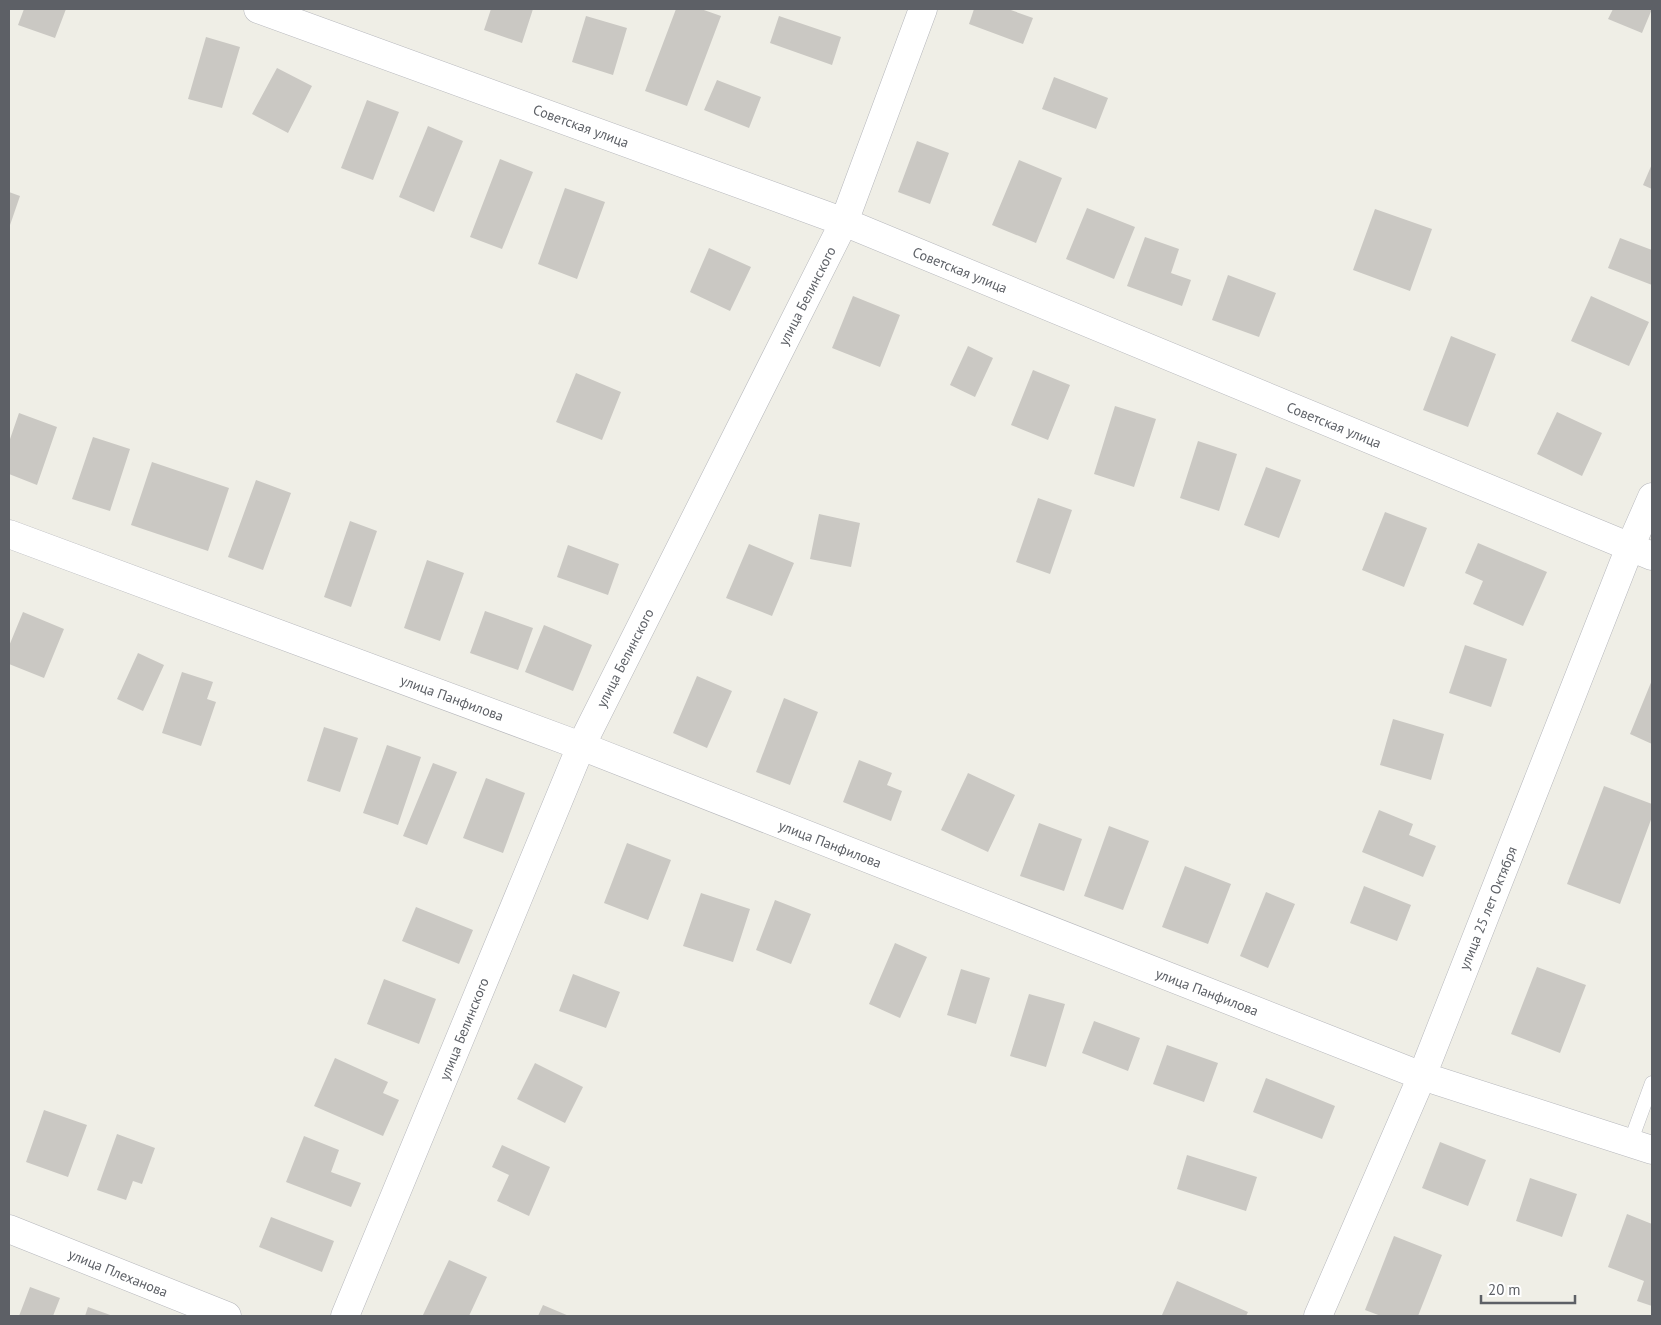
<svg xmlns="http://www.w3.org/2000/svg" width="1661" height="1325" font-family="'PT Sans',sans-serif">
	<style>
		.building { fill: #cac8c3 }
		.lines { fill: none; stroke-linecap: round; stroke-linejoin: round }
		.service-casing { stroke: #b6b7bc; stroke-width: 15 }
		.minor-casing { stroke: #b6b7bc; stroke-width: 29 }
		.service { stroke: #fff; stroke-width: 14 }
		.minor { stroke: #fff; stroke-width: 28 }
		.labels { text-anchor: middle; stroke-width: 4; stroke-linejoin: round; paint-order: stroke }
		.street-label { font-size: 14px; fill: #5d6066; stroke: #fff }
	</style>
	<rect width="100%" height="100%" fill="#efeee6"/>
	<path class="building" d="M24 9H66L55 38 18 25Z
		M491 9H533L522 43 484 30Z
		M676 9H701L721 16 687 106 645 91Z
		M974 9H1008L1033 18 1023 44 969 24Z
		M1613 9H1652L1642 33 1608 19Z
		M586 16 627 28 613 75 572 62Z
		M779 16 841 37 832 65 770 43Z
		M206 37 240 47 222 108 188 99Z
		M277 68 312 86 288 133 252 114Z
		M1054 77 1108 98 1096 129 1042 109Z
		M717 80 761 97 749 128 704 110Z
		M367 100 399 112 373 180 341 168Z
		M428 126 463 141 434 212 399 197Z
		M917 141 949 153 930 204 898 192Z
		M500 159 533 172 502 249 470 237Z
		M1019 160 1062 178 1036 243 992 225Z
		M1652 164V189L1643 185Z
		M565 188 605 202 577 279 538 264Z
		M9 192 20 196 9 228Z
		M1087 208 1135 227 1114 279 1066 259Z
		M1375 209 1432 229 1410 291 1353 270Z
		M1145 237 1179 249 1171 273 1191 280 1182 306 1127 286Z
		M1620 238 1652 250V285L1608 268Z
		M709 248 751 267 730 311 690 292Z
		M1228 275 1276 293 1259 337 1212 320Z
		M853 296 900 315 880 367 832 348Z
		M1591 296 1649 322 1629 366 1571 341Z
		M1451 336 1496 354 1468 427 1423 410Z
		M968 346 993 358 975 397 950 385Z
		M1033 370 1070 385 1048 440 1011 425Z
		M576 373 621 392 602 440 556 422Z
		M1115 406 1156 419 1134 487 1094 474Z
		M1557 412 1602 433 1582 476 1537 454Z
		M19 413 57 427 37 485 9 474V442Z
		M93 437 130 449 110 511 72 499Z
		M1198 441 1237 454 1219 511 1180 498Z
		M152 462 229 488 208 551 131 525Z
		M1266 467 1301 480 1279 538 1244 525Z
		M256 480 291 493 263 570 228 557Z
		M1038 498 1072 510 1050 574 1016 562Z
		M1385 512 1427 528 1404 587 1362 570Z
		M819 514 860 523 851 567 810 559Z
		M350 521 377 531 351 607 324 597Z
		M1478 543 1547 572 1523 626 1473 604 1483 581 1465 573Z
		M749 544 794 563 772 616 726 598Z
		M568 545 619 564 608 595 557 577Z
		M427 560 464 573 440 641 404 628Z
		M485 611 533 628 518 670 470 653Z
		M23 612 64 629 44 678 9 664V646Z
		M544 625 592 645 573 691 525 672Z
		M1465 645 1507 659 1491 707 1449 693Z
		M138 653 164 665 143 711 117 699Z
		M182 672 213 682 207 699 216 702 201 746 162 733Z
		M697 676 732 691 707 748 673 733Z
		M1652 680V744L1630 734Z
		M784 698 818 712 790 785 756 772Z
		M1393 719 1444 734 1431 780 1380 765Z
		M324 727 358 738 340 792 307 781Z
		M387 745 421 757 398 825 363 813Z
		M859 760 892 773 887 785 902 791 891 821 843 802Z
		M433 763 457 772 427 845 403 836Z
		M968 773 1015 795 988 852 941 830Z
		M486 778 525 793 503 853 463 838Z
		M1604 786 1652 804V817L1620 904 1567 884Z
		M1379 810 1413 824 1409 835 1436 846 1423 877 1362 852Z
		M1039 823 1082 839 1064 891 1020 876Z
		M1109 826 1149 841 1123 910 1084 896Z
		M627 843 671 860 648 920 604 903Z
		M1185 866 1231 884 1208 944 1162 927Z
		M1364 886 1411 905 1397 941 1350 923Z
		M1266 892 1295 904 1268 968 1240 956Z
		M701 893 750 909 733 962 683 946Z
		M775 900 811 914 791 964 756 950Z
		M416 907 473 930 459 964 402 941Z
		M895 943 927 957 900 1018 869 1004Z
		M1537 967 1586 985 1560 1053 1511 1034Z
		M961 969 990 978 976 1024 947 1015Z
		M573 974 620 992 606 1028 559 1011Z
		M384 979 436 999 419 1044 367 1024Z
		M1029 994 1065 1004 1046 1067 1010 1056Z
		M1094 1021 1140 1038 1128 1071 1082 1053Z
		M1167 1045 1218 1063 1204 1102 1153 1084Z
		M335 1058 388 1082 383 1093 399 1100 383 1136 314 1106Z
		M535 1063 583 1087 565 1123 517 1099Z
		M1266 1078 1335 1106 1322 1139 1253 1112Z
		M44 1110 87 1125 68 1177 26 1162Z
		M117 1134 155 1148 142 1184 133 1181 126 1200 97 1190Z
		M304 1136 339 1150 331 1172 361 1183 351 1207 286 1182Z
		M1440 1142 1486 1160 1468 1206 1422 1188Z
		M502 1145 550 1167 529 1216 497 1201 509 1175 492 1167Z
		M1187 1155 1257 1177 1246 1211 1177 1189Z
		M1530 1178 1577 1194 1562 1237 1516 1221Z
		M1627 1214 1652 1224V1306L1637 1301 1644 1281 1608 1267Z
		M271 1217 334 1241 322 1272 259 1247Z
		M1394 1236 1442 1255 1418 1316H1381L1365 1310Z
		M449 1260 487 1277 469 1316H426L423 1315Z
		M1177 1281 1248 1312 1246 1316 1162 1315Z
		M30 1287 60 1298 53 1316H19Z
		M543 1305 569 1316H538Z
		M88 1307 113 1316H85Z"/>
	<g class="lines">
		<defs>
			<path id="service" d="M1630 1143 1652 1083"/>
			<path id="minor" d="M258 9 844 222 1652 556
				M9 534 581 746 1422 1076 1652 1150
				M9 1229 227 1316
				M345 1316 581 746 844 222 923 9
				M1318 1316 1422 1076 1630 547 1652 497"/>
		</defs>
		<use href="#service" class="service-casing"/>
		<use href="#minor" class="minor-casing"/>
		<use href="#service" class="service"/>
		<use href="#minor" class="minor"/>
	</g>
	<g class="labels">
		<g class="street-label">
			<text transform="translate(581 126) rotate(20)" y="5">Советская улица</text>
			<text transform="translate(960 270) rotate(22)" y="5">Советская улица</text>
			<text transform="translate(807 296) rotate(-63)" y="5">улица Белинского</text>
			<text transform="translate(1334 425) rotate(22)" y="5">Советская улица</text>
			<text transform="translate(625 658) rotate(-63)" y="5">улица Белинского</text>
			<text transform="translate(452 698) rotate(20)" y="5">улица Панфилова</text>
			<text transform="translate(830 844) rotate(21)" y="5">улица Панфилова</text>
			<text transform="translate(1488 908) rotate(-68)" y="5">улица 25 лет Октября</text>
			<text transform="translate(1207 992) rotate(21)" y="5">улица Панфилова</text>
			<text transform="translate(464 1029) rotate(-68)" y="5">улица Белинского</text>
			<text transform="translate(118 1273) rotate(22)" y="5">улица Плеханова</text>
		</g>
	</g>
	<rect width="1661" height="1325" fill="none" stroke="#5d6066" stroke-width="20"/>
	<path d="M1481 1295v8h94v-8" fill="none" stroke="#5d6066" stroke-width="2.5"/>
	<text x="1488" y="1295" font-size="15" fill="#5d6066" stroke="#ffffff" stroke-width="4" paint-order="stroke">20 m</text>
</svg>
